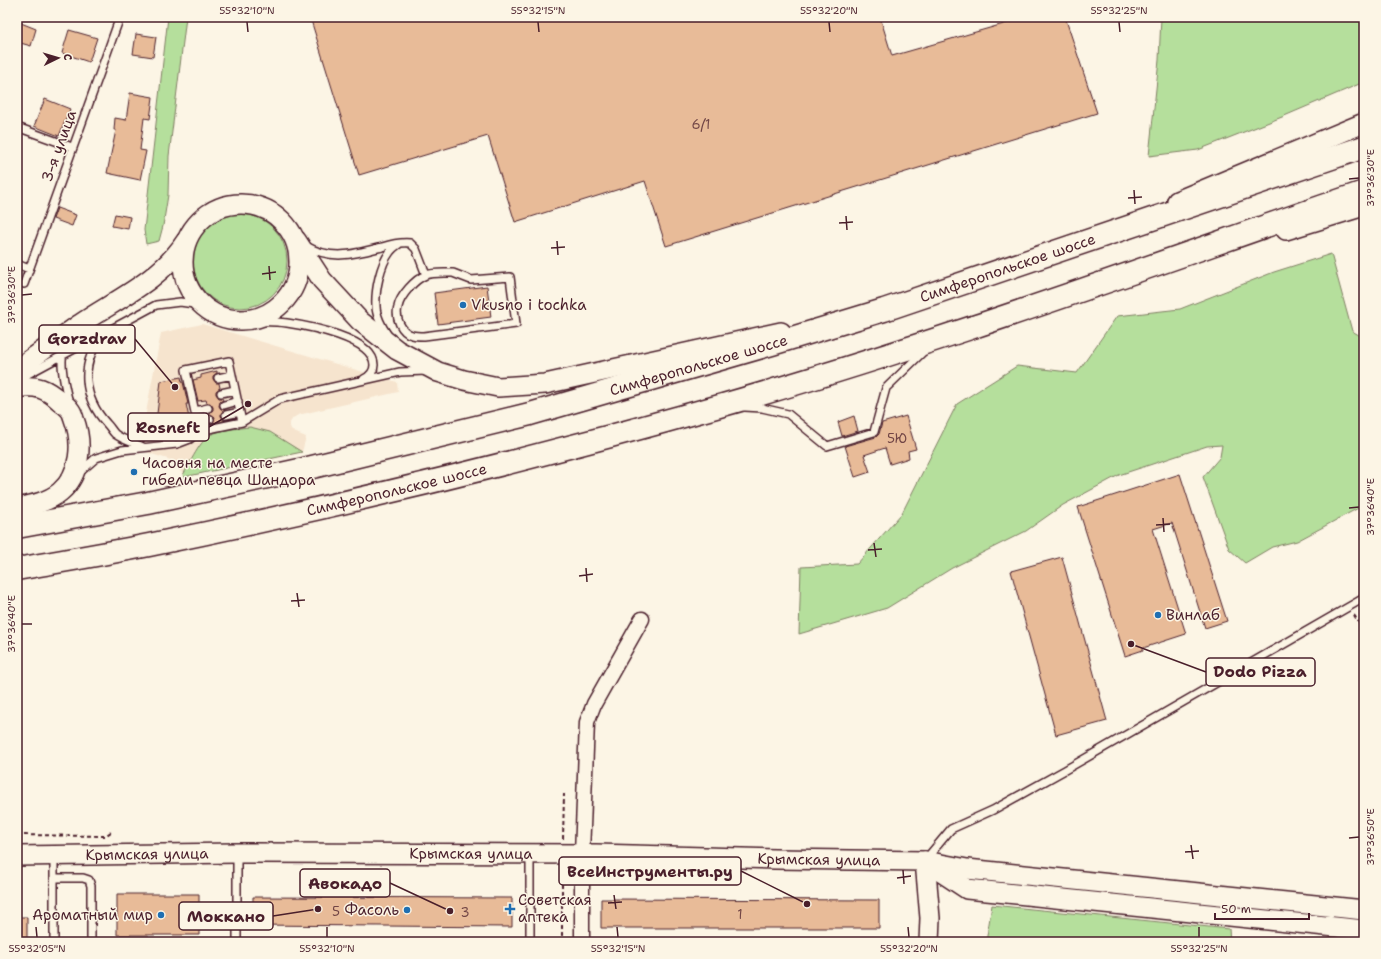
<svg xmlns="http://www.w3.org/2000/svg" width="1381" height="959" font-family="'Shantell Sans',sans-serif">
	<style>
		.built { fill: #f6e4ce }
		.green { fill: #b5df9c; stroke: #807f64 }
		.building { fill: #e8bb98; stroke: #4a1f2b }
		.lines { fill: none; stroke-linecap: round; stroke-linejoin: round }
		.lane-casing { stroke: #4a1f2b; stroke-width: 10 }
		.street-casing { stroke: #4a1f2b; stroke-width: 17 }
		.secondary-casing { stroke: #4a1f2b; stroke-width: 22 }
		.highway-casing { stroke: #4a1f2b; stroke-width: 25 }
		.path { stroke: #4a1f2b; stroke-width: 2; stroke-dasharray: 4 3; stroke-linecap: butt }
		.lane { stroke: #fcf5e5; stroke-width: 7 }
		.street { stroke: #fcf5e5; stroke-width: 14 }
		.secondary { stroke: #fcf5e5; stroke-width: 19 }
		.highway { stroke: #fcf5e5; stroke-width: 22 }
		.ticks { fill: none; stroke: #4a1f2b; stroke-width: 1.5 }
		.poi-dot { fill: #1f6fb2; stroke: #fcf5e5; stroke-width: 1.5 }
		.labels { text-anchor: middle; stroke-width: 3; stroke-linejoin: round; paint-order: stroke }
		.number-label { font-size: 13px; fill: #724646 }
		.street-label { font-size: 15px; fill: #4a1f2b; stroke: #fcf5e5 }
		.poi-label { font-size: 15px; fill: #4a1f2b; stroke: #fcf5e5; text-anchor: start }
		.leader { fill: none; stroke: #4a1f2b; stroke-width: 1.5 }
		.callout-dot { fill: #4a1f2b; stroke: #fcf5e5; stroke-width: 1.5 }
		.callout { fill: #fcf5e5; stroke: #4a1f2b; stroke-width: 1.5 }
		.callout-label { font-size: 16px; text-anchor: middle; font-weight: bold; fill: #4a1f2b }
		.neatline { fill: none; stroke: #4a1f2b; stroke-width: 1.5 }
		.ticks-label { font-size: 10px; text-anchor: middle; fill: #4a1f2b }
	</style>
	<rect width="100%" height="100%" fill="#fcf5e5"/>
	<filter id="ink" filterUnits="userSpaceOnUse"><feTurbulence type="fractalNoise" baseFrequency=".025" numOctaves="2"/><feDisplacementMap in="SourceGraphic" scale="8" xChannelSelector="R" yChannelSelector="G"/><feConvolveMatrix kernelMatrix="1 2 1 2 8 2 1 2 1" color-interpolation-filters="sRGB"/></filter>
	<g filter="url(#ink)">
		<path class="built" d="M202 324 397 382 398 392 298 415 293 418 289 424 291 429 294 432 306 437 302 452 184 477 174 461 139 450 161 333Z"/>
		<path class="green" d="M168 17H186L169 156 168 195 163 226 159 241 146 244 144 230Z
			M1161 17H1364V82L1282 117 1198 150 1149 156 1159 60Z
			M193 261a47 47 0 1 1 94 0a47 47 0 1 1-94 0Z
			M1331 254 1352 331 1364 338V505L1297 541 1272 547 1245 563 1229 549 1203 477 1220 457 1222 445 1207 446 1119 475 1063 505 1026 531 952 568 887 608 799 634 801 567 857 564 902 513 957 404 1017 366 1077 373 1117 316 1180 309 1274 272Z
			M250 427 270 432 302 452 184 477 183 475C189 465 201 438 212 434 221 430 240 428 250 427Z
			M992 905 1229 929 1230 942H986Z"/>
		<path class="building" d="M310 17H880L892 56 1028 17H1065L1097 113 666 246 645 181 515 222 488 136 359 175Z
			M21 23 36 29 31 46 17 42V35Z
			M69 30 97 38 89 62 62 53Z
			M136 34 156 37 153 57 133 54Z
			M130 93 153 97 150 119 144 118 140 150 146 151 140 180 107 173 116 130H114L115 118 126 120Z
			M45 99 70 109 59 136 34 126Z
			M57 208 76 215 72 226 53 219Z
			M115 214 130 217 128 229 112 226Z
			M487 286 491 317 438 324 434 293Z
			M217 371V373L213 376V379L216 383H219L220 388 216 391V394L219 398H222L223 400 220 402 219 406 221 409 225 410 221 413V416L224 420H227L213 423 215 417 209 413 213 410V407L210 403H207L206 400 198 401 193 380 201 378V375Z
			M181 377 182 382H183L188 404H186L189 418 183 420 185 431 154 438 161 381Z
			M854 416 858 431 842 436 838 422Z
			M906 416 916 449 908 451 909 458 890 464 885 448 864 455 870 472 855 477 845 446 876 437 879 434 882 423Z
			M1180 474 1227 621 1205 628 1172 523 1153 529 1186 634 1143 648V650L1125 656 1078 507Z
			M1062 557 1107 721 1056 735 1011 571Z
			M117 894H199V935H117Z
			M253 897 512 898V927L253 925Z
			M601 899 879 900V928H601Z
			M17 917H27V942H17Z"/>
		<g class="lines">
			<defs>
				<path id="lane" d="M17 127 72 147
					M306 246C332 261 355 254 382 247 392 244 400 242 410 243L416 249 426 275
					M17 264 29 269
					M453 273 471 280 510 277 516 324 424 336C420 336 415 336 412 335 401 332 395 318 398 307 400 296 415 279 426 275 433 272 445 273 453 273Z
					M24 284 120 17
					M244 321C258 322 273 321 287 323 307 326 374 338 374 365 374 371 370 376 364 379
					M387 334C382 327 376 315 376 306 375 291 380 265 390 252 392 249 396 246 399 244
					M103 336C79 363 83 398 107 424 110 427 112 431 115 434 123 440 134 443 143 447
					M68 340C56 354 65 387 69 403
					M218 378 232 375
					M17 383 28 374 156 305 180 302 201 305
					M221 393 235 390
					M224 405 238 401
					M745 407 762 408 788 414 827 446 874 432 886 388 924 351
					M195 411 208 408
					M226 415 240 412
					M198 422 210 419
					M199 431 186 370 229 361 242 422
					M80 472 96 458 122 450 177 444 190 439 199 431 242 422 280 399 400 372 426 371
					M926 859 951 829 993 810 1065 770 1364 598
					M54 878H83L89 880 91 886V942
					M54 942V856
					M237 942V854
					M530 942V854"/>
				<path id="street" d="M582 942V854L587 722 594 704 642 619"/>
				<g id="secondary">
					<path d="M1177 201 1364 123"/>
					<circle cx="241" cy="262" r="58"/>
					<path d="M1286 230 1364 206"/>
					<path d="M296 240 322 280 360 321 397 350 438 372 464 380 498 387 545 384 781 332"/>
					<path d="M17 369C38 354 59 339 80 324 117 299 161 280 186 241"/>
					<path d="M17 388C36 384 47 389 61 402 64 404 68 407 70 410 72 412 73 416 74 419 83 443 81 474 60 492 48 502 32 505 17 508"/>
					<path id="s1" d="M17 856 237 853 596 854 775 859 925 861 967 869 1364 910"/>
					<path d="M925 861 930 918 929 942"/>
					<path d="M932 866 967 889 1364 930"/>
				</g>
				<g id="highway">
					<path id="s2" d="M17 527 148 503 304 469 530 414 772 344 884 310 1364 147"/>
					<path id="s3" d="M17 569C61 561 105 554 149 545 339 506 529 460 716 407 935 345 1149 266 1364 192"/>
				</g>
			</defs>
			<use href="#lane" class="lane-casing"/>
			<use href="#street" class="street-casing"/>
			<use href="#secondary" class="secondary-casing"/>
			<use href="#highway" class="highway-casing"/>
			<path class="path" d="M1354 615 1361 626 1364 684
				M17 835 105 836 111 832
				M563 839 564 794
				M562 869V942
				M72 942H82"/>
			<use href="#lane" class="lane"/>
			<use href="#street" class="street"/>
			<use href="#secondary" class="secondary"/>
			<use href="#highway" class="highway"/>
		</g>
	</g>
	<path class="ticks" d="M247 22 248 32M538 22 539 32M829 22 830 32M1119 22 1120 32M1349 179 1359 178M1134 190 1135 204M1128 198 1142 197M846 216 847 230M839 223 853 222M557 241 558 255M551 248 565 247M269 266 270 280M262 274 276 272M22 295 32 294M1349 508 1359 507M1163 518 1164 532M1156 525 1170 524M874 543 876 557M868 550 882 549M586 568 587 582M579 576 593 574M297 593 299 607M291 601 305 600M22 624H32M1349 838 1359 837M1191 845 1193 859M1185 852 1199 851M903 870 904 884M897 878 911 876M614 895 616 909M608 903 622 902M36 927 37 937M327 927V937M617 927 618 937M908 927 909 937M1199 927V937"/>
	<g class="poi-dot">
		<circle cx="463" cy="305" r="4"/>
		<circle cx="134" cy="472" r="4"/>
		<circle cx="1158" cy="615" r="4"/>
		<path d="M508 903h4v4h4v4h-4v4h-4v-4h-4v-4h4z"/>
		<circle cx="407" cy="910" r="4"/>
		<circle cx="161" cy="915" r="4"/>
	</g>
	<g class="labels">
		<g class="number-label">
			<text x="701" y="129">6/1</text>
			<text x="897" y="443">5Ю</text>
			<text x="336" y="916">5</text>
			<text x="465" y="917">3</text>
			<text x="740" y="919">1</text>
		</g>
		<g class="street-label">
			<text transform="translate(59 146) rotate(-70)" y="5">3-я улица</text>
			<text dy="5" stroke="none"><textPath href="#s2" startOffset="1025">Симферопольское шоссе</textPath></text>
			<text dy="5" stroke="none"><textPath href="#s2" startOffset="701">Симферопольское шоссе</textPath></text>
			<text dy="5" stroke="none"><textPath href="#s3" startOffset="388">Симферопольское шоссе</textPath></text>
			<text dy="5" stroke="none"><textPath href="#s1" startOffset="130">Крымская улица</textPath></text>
			<text dy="5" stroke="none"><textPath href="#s1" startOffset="454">Крымская улица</textPath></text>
			<text dy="5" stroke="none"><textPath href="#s1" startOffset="802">Крымская улица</textPath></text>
		</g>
		<g class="poi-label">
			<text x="471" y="310">Vkusno i tochka</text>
			<text x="142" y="468">Часовня на месте<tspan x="142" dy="17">гибели певца Шандора</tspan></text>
			<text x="1166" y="620">Винлаб</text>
			<text x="518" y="905">Советская<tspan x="518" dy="17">аптека</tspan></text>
			<text x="399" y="915" text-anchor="end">Фасоль</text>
			<text x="153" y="920" text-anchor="end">Ароматный мир</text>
		</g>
	</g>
	<path class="leader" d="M175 387L135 339M248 404L209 427M1131 644L1206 672M807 904L741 871M450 911L390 883M318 909L273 916"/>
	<g class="callout-dot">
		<circle cx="175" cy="387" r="4"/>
		<circle cx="248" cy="404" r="4"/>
		<circle cx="1131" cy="644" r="4"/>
		<circle cx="807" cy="904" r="4"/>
		<circle cx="450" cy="911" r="4"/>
		<circle cx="318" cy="909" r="4"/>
	</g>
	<g class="callout">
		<rect x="39" y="325" width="96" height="28" rx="4"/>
		<rect x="128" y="413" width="81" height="28" rx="4"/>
		<rect x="1206" y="658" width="109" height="28" rx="4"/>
		<rect x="559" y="857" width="182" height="28" rx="4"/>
		<rect x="300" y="869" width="90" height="28" rx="4"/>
		<rect x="179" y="902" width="94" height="28" rx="4"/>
	</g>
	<g class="callout-label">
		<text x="87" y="344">Gorzdrav</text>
		<text x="168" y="433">Rosneft</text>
		<text x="1260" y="677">Dodo Pizza</text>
		<text x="650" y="877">ВсеИнструменты.ру</text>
		<text x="345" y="889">Авокадо</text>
		<text x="226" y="922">Моккано</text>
	</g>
	<rect width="1381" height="959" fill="none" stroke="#fcf5e5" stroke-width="44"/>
	<g transform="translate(58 58) rotate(85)" stroke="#fcf5e5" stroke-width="3" paint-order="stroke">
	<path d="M0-3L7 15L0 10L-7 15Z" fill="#4a1f2b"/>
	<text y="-6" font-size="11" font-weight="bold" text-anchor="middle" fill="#4a1f2b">С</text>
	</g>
	<path d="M1215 913v6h94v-6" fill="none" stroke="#4a1f2b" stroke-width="2"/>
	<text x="1221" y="913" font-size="12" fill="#4a1f2b" stroke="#fcf5e5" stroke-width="3" paint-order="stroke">50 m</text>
	<rect x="22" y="22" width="1337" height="915" class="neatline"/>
	<g class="ticks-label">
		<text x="247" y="14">55°32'10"N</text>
		<text x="538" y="14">55°32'15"N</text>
		<text x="829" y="14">55°32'20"N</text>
		<text x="1119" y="14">55°32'25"N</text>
		<text transform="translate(1370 178) rotate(-90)" y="4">37°36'30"E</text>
		<text transform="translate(11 295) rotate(-90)" y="4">37°36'30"E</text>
		<text transform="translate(1370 507) rotate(-90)" y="4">37°36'40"E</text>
		<text transform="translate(11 624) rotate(-90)" y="4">37°36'40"E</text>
		<text transform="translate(1370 837) rotate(-90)" y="4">37°36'50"E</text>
		<text x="37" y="952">55°32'05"N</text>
		<text x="327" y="952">55°32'10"N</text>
		<text x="618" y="952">55°32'15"N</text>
		<text x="909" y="952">55°32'20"N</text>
		<text x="1199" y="952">55°32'25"N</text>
	</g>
</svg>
